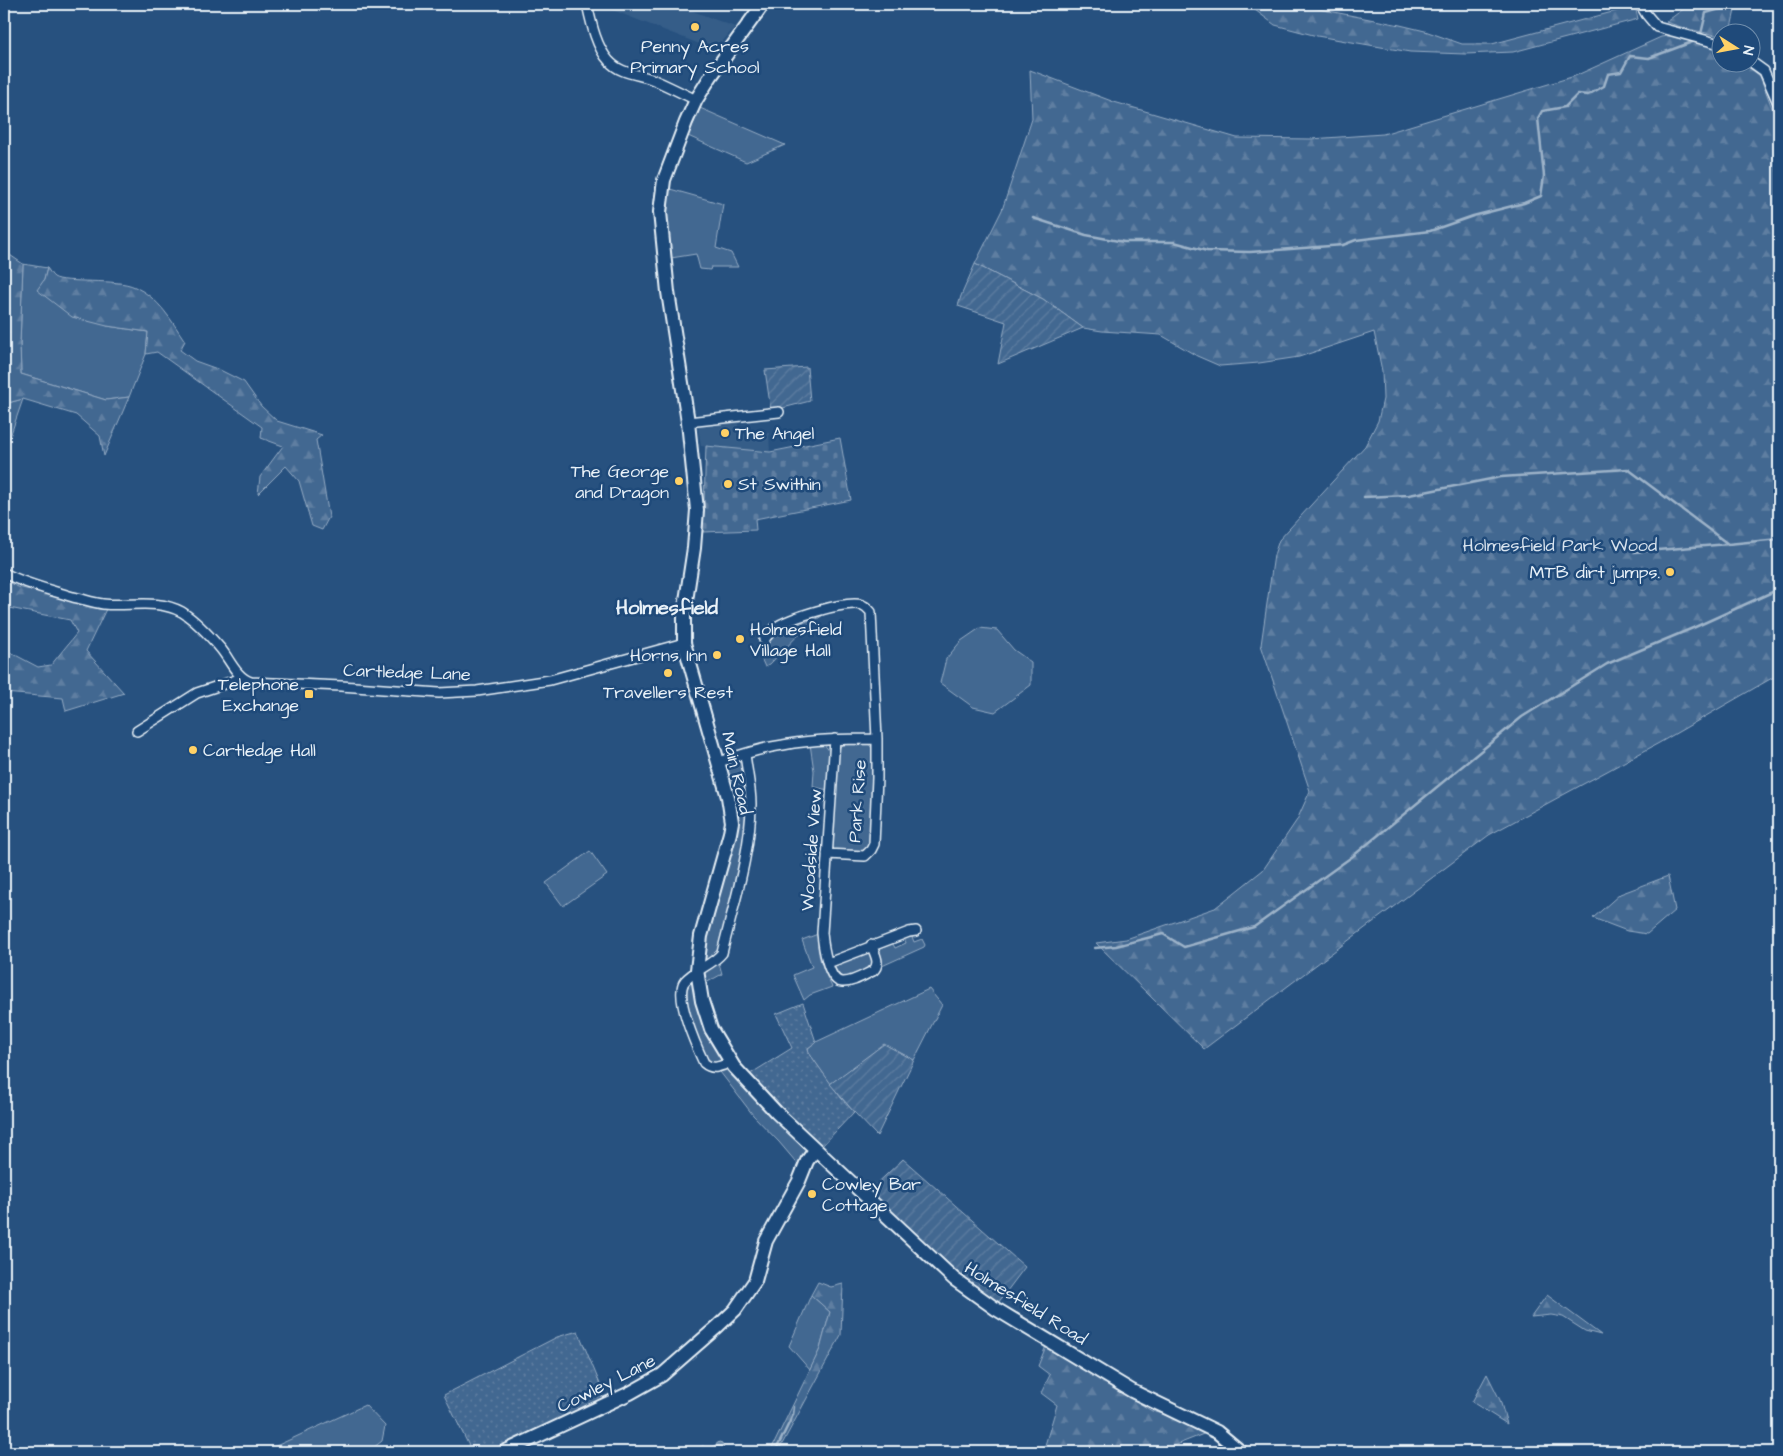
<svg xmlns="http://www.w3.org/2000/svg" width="1783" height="1456" font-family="'Architects Daughter',sans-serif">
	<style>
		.built { fill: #355d88 }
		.grass { fill: #436891; stroke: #96acc4 }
		.forest { fill: url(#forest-firs); stroke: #96acc4 }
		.cemetery { fill: url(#cemetery-stones); stroke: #96acc4 }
		.park { fill: url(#park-dots); stroke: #96acc4 }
		.garden { fill: url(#garden-furrows); stroke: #96acc4 }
		.water { fill: #6b8aaa; stroke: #9db3c9 }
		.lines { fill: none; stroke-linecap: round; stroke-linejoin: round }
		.stream { stroke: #9db3c9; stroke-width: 2.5 }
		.street-casing { stroke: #e8f1f8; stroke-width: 12 }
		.secondary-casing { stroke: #e8f1f8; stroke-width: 16 }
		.street { stroke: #1f4a7a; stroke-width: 9 }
		.secondary { stroke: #1f4a7a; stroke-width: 12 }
		.poi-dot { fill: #ffd166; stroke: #1f4a7a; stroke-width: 2 }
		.labels { text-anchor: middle; stroke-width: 5; stroke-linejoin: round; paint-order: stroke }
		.poi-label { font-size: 18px; fill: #e8f1f8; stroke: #1f4a7a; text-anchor: start }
		.park-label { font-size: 18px; fill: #d8e3ee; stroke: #1f4a7a }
		.street-label { font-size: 18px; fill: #e8f1f8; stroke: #1f4a7a }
		.quarter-label { font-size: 20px; font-weight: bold; fill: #e8f1f8; stroke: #1f4a7a }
	</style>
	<defs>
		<pattern id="forest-firs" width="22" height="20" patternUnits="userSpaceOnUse" patternTransform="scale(1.25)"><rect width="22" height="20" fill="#436891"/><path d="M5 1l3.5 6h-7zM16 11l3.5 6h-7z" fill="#5e7ea1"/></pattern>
		<pattern id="cemetery-stones" width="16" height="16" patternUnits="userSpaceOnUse" patternTransform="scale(1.25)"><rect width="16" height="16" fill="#436891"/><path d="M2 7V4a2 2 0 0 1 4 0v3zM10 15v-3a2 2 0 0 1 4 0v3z" fill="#5e7ea1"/></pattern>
		<pattern id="park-dots" width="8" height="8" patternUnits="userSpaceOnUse" patternTransform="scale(1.25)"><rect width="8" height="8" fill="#436891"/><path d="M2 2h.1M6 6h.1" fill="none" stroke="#5e7ea1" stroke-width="1.8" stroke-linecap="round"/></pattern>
		<pattern id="garden-furrows" width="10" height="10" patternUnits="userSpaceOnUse" patternTransform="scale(1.25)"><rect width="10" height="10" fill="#436891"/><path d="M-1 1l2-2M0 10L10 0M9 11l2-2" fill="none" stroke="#5e7ea1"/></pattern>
	</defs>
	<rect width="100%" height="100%" fill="#27517f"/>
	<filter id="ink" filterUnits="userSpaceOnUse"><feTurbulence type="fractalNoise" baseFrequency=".02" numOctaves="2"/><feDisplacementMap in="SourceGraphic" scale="10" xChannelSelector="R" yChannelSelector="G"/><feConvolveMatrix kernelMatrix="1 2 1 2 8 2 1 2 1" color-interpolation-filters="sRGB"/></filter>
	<g filter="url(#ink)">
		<path class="built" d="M597 4H674L735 27 715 50Z
			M738 419V434L769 433 770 452 701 446 698 427 707 423Z"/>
		<path class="grass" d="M700 108 785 145 746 162 688 136Z
			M670 189 723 204 716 248 731 253 738 267H711L710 270 700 269 696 254 671 258C667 234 666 213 670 189Z
			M23 264 47 268 44 280 107 326 148 332 146 354 129 397 106 400 21 374 20 344Z
			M23 399 4 454V404Z
			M825 614 809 624 769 665 765 667 757 649 767 644 775 634Z
			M980 628 997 630 1014 650 1031 662V685L995 712 973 707 940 683 946 659 961 641Z
			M844 743H868L874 751 871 842 865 851 855 853 834 850 832 845 837 752 840 747Z
			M810 744H824L830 752 829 790 813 787 814 771Z
			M738 762 743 764C745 774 747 784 747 794 747 848 731 902 718 953L708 960H705L702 957 703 949 730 850 724 765Z
			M590 851 607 875 563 906 546 883Z
			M818 934C816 954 823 970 832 987L810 995 804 1000 793 975 812 967 802 940Z
			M911 934 914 942 922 939 925 945 924 947 882 966 878 947 892 942 895 948 906 943 904 938Z
			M869 952 873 956V965L869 970 841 979C837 974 832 971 836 964Z
			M719 963 722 974 704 984 702 972 709 966Z
			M693 979 704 1019 806 1148 801 1168 779 1142 753 1115 714 1064C698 1055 687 1011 687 993 687 988 689 984 693 979Z
			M929 989 942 1005 914 1060 884 1045 830 1084 809 1053 808 1048 816 1042Z
			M811 1295 830 1312 820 1349 810 1370 789 1346Z
			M365 1405 385 1426 382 1441 373 1448 371 1452H263Z"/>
		<path class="forest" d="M1247 4H1293L1400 25 1425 31 1462 44H1492L1635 6 1638 19 1513 52 1465 54 1410 52 1317 36 1275 25Z
			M1690 4H1738L1736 6 1730 32H1720V36L1684 28 1666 22Z
			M1674 35 1720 48V62L1743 63 1760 76 1775 116 1779 123V674L1659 743 1489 835 1204 1049 1096 943 1126 939 1215 908 1263 870 1297 820 1310 791 1261 645 1274 555 1279 540 1365 446 1378 421 1383 399 1382 371 1374 332 1299 357 1259 363 1220 366 1197 356 1161 335 1102 331 1083 328 1043 299 975 264 1002 210 1032 119 1030 70 1114 102 1237 138 1311 139 1383 134 1575 76 1661 37Z
			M4 251 23 264 20 344 21 374 106 400 129 397 104 456 100 436 76 415 23 399 4 404Z
			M47 268C49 270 51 275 54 277 64 284 117 278 135 287 159 298 171 320 185 341L180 350 195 361 220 370 244 382 261 406 277 421 322 435 316 440 329 517 322 530 312 526 299 481 286 466 258 494 260 477 283 446 261 438 262 427 157 352 146 354 148 332 107 326 72 317 37 290 44 280Z
			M4 579 18 587 106 609 86 651 124 693 66 711 63 698 4 693V649L38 667 51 665 77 633 70 620 4 607Z
			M1668 876 1675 910 1647 934 1627 931 1593 918 1620 894Z
			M818 1282 831 1287 843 1284 841 1335 780 1448 779 1452H770L820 1349 830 1312 811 1295Z
			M1547 1295 1601 1335 1585 1331 1563 1317 1551 1315 1531 1317Z
			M1046 1346 1152 1411 1178 1418 1206 1433 1158 1452H1043L1057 1405 1041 1393 1050 1375 1038 1366Z
			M1487 1374 1500 1400 1507 1424 1472 1402Z"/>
		<path class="cemetery" d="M840 438 851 500 755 519 756 530 703 532 706 446 770 452Z"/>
		<path class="park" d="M803 1003 816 1042 808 1048 809 1053 841 1098 854 1112 821 1147 750 1074 792 1048 776 1014Z
			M578 1331 600 1384 603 1400 493 1451 472 1452 444 1395 557 1337Z"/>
		<path class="garden" d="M975 264 1043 299 1083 328 998 364 1006 322 958 306 961 296Z
			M807 367 810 401 771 411 765 370Z
			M884 1044 914 1060 877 1136 854 1112 830 1084Z
			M903 1159 1025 1267 998 1303 972 1285 869 1191Z"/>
		<path class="water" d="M719 1442 722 1443 724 1449 723 1452H696L698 1448 703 1446 709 1450Z"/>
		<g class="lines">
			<path class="stream" d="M1701 34 1706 13 1720 9 1727 4
				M1033 218 1086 235 1124 242H1174L1207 251 1250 252 1343 245 1356 240 1430 231 1473 216 1524 203 1541 196 1544 176 1538 118 1542 111 1565 107 1578 94 1588 95 1604 86 1608 74 1621 72 1630 56 1649 58 1695 41
				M1364 497 1409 495 1501 477 1628 469 1728 544 1779 539
				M1634 552 1728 544
				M1095 948 1116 946 1163 934 1184 947 1254 927 1353 856 1522 717 1607 664 1693 628 1779 589
				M775 1452 793 1415 794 1407"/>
			<defs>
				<path id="street" d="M587 4C591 22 596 47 609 61 620 74 639 74 654 80 668 86 682 93 696 100
					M1640 4 1646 14 1657 27 1720 44
					M1750 61 1764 71 1779 105
					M688 422 779 412
					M4 573C25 584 50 590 73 597 83 599 93 603 103 604 129 607 157 598 182 612 196 621 210 636 221 649 230 660 236 677 251 682L341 686 439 693 477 691 550 680 684 643
					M764 640C767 636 771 631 775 628 789 618 846 600 862 605 866 606 868 609 871 612L877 739V778L874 844 871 850 865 856 827 854
					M137 731 197 693 242 678
					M835 739 822 933C823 944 828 982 842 982 852 983 864 975 873 971 881 964 875 954 871 945
					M719 762C740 755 761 748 783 745 814 739 845 739 877 739
					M828 963 909 932 916 931
					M731 1062C721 1066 713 1071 704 1063 697 1048 673 995 685 981 695 969 713 965 722 953 733 907 751 851 751 804 751 788 747 771 745 754"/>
				<path id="secondary" d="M763 4 711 76 696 100 686 122 664 180 660 212 668 292 688 422 697 510 694 548 684 614V643L728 797 732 822 730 833 701 936 697 970 702 1001 711 1029 734 1067 776 1112 954 1279 996 1309 1132 1391 1217 1432 1241 1452
					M504 1452 630 1393 662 1375 717 1327 735 1310 755 1281 766 1241 799 1181 807 1161 815 1150"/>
			</defs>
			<use href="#street" class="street-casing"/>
			<use href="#secondary" class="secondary-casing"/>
			<use href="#street" class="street"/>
			<use href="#secondary" class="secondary"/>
		</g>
	</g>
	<g class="poi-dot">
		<circle cx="695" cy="27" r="5"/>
		<circle cx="725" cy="433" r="5"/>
		<circle cx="679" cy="481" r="5"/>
		<circle cx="728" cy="484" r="5"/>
		<circle cx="1670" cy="572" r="5"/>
		<circle cx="740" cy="639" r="5"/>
		<circle cx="717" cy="655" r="5"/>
		<circle cx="668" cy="673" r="5"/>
		<rect x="304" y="689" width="10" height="10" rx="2.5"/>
		<circle cx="193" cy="750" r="5"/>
		<circle cx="812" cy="1194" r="5"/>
	</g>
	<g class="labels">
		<g class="poi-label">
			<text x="695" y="52" text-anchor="middle">Penny Acres<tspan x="695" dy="21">Primary School</tspan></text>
			<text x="735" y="439">The Angel</text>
			<text x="669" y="477" text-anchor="end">The George<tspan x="669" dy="21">and Dragon</tspan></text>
			<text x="738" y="490">St Swithin</text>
			<text x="1660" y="578" text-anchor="end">MTB dirt jumps.</text>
			<text x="750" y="635">Holmesfield<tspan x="750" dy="21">Village Hall</tspan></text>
			<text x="707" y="661" text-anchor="end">Horns Inn</text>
			<text x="299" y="690" text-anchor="end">Telephone<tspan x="299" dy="21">Exchange</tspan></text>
			<text x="668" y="698" text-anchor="middle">Travellers Rest</text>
			<text x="203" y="756">Cartledge Hall</text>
			<text x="822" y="1190">Cowley Bar<tspan x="822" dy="21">Cottage</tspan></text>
		</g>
		<g class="park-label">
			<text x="1560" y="551">Holmesfield Park Wood</text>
		</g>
		<g class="street-label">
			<text transform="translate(407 672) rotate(2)" y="6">Cartledge Lane</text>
			<text transform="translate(737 773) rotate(77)" y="6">Main Road</text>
			<text transform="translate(857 801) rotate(-86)" y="6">Park Rise</text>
			<text transform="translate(811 850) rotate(-86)" y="6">Woodside View</text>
			<text transform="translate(1026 1303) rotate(32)" y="6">Holmesfield Road</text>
			<text transform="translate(606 1383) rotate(-27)" y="6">Cowley Lane</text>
		</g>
		<g class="quarter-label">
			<text x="667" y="614">Holmesfield</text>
		</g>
	</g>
	<rect width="1783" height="1456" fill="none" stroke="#1f4a7a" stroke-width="20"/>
	<rect x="10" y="10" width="1763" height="1436" fill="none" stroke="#e8f1f8" stroke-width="2" filter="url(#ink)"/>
	<g transform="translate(1736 48) rotate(101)"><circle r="24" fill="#1f4a7a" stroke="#6f8dac"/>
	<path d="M0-4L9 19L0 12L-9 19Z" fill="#ffd166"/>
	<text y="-8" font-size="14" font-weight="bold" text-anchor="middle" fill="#e8f1f8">N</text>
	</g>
</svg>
